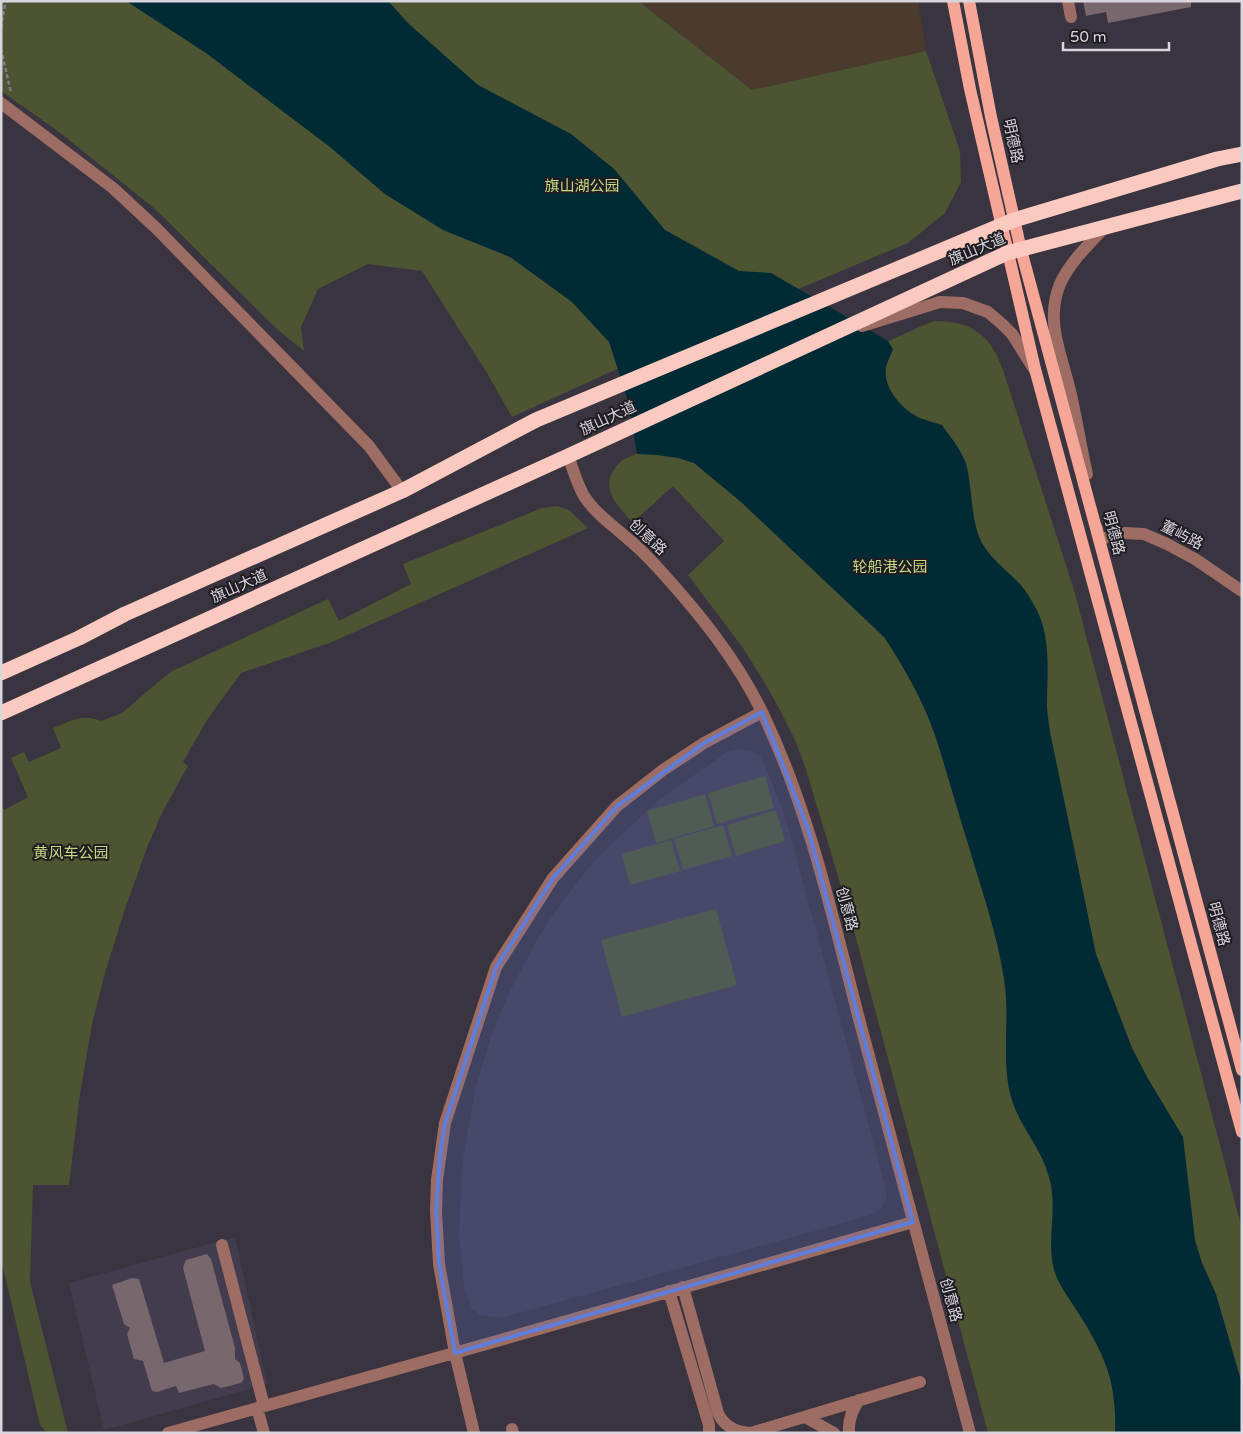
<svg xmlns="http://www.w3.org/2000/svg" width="1243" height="1434" font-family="'Varela Round','Noto Sans SC',sans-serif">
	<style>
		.commercial { fill: #4a3b2e }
		.built { fill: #433b4e }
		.green { fill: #4c5432 }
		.water { fill: #002a34 }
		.building { fill: #78676d }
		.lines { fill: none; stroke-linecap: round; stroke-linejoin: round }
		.path { stroke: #807b85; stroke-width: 2.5; stroke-dasharray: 4 2.5; stroke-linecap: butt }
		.minor { stroke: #9d6c62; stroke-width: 12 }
		.major { stroke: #f5a696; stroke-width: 12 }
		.highway { stroke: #facac0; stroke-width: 15 }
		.marked { fill: #5f7dda; fill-opacity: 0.2; stroke: #5f7dda; stroke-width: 4; stroke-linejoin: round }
		.labels { text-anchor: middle; stroke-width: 4; stroke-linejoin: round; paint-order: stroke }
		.street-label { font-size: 15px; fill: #d9d5dd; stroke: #1f1d22 }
		.park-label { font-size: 15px; fill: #c5d882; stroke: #1f1d22 }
	</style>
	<rect width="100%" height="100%" fill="#393440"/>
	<path class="commercial" d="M638 1H918L926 51 752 90Z"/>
	<path class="built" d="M740 749 751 751 760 756 765 765 785 816 886 1189V1198L882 1207 875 1213 865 1217 502 1318 480 1315 472 1309 464 1288 459 1235 462 1163 475 1090 493 1030 510 991 540 934 558 907 584 873 605 850 660 799 730 750Z
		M235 1237 267 1384 104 1430 69 1283Z"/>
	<path class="green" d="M1 1H638L752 90 926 51 960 151 961 182 945 213 908 243 722 321 512 417 487 373 422 271 368 264 318 289 301 327 304 351 278 330 155 209 59 132 1 91Z
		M935 321C974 321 992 337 1004 373L1074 590 1242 1229V1433H988L850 916 806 770 796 742 780 710 763 680 743 648 688 575 724 541 673 486 640 516 631 521C613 500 597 485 622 460L924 325Z
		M557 506 569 510 588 528 332 642 241 673 207 720 183 762 188 766 163 811 148 845 125 909 105 973 92 1024 80 1094 69 1185H33L30 1282 68 1433H47L40 1425 1 1259V805L4 810 28 797 11 758 24 752 29 762 61 748 53 728C71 721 82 713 101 721L122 713 170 672 328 599 339 621 411 584 403 564 542 508Z
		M765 776 774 808 717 824 708 793Z
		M705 794 714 826 656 843 647 811Z
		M776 810 785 841 736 856 727 825Z
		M723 825 732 856 683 870 674 839Z
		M671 840 680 871 630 885 622 854Z
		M716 909 737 985 622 1017 601 940Z"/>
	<path class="water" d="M126 1H388L409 24 478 85 571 134 614 169 665 230 739 271 771 273 888 341 893 349C891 355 887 362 886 368 883 387 900 407 916 416 923 420 934 422 942 425 951 438 963 452 967 467 972 490 971 512 978 534 987 559 1009 570 1024 589 1028 594 1031 600 1034 605 1052 635 1047 672 1047 705 1047 714 1049 723 1050 732L1096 954 1132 1048 1147 1077 1183 1137 1195 1240 1202 1263 1216 1294 1242 1384V1433H1115C1117 1383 1105 1355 1079 1314 1070 1299 1056 1283 1053 1265 1047 1236 1058 1208 1049 1177 1040 1144 1016 1124 1009 1089 1002 1053 1010 1016 1004 979 997 933 981 888 968 844 957 809 947 773 936 738 924 702 905 669 884 637L741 502 694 463 678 458 657 455 637 454 629 404 609 342 572 302 510 257 443 230 385 194 330 147 206 53Z"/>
	<path class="building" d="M1083 1H1191V7L1108 23 1106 12 1086 16Z
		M207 1254 211 1259 235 1348V1359L240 1363 244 1379 241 1383 221 1388 214 1384 179 1393 176 1386 157 1392 152 1391 143 1361 134 1359 127 1334 130 1328 124 1324 112 1285 132 1278 139 1279 164 1363 205 1351 183 1268 186 1260Z"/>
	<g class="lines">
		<path class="path" d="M1 28 5 5 7 1
			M1 49 11 93"/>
		<path class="minor" d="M1068 1 1071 17
			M1 103 113 188 156 228 369 446 402 491
			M862 326 940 302 963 303 988 312 1002 324 1012 334 1034 369
			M568 456C573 469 577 484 584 496 595 513 612 525 627 538 638 547 648 557 658 568 699 613 738 661 764 716 809 811 832 914 858 1015 895 1154 933 1293 970 1433
			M1087 474C1081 448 1077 421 1071 395 1063 357 1044 323 1060 284 1070 262 1089 244 1105 227
			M1097 528 1099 539 1125 533 1144 534 1167 544 1195 559 1242 591
			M222 1245 264 1406
			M683 1287 718 1413C724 1427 736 1432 751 1433L920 1382
			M669 1291 709 1425V1433
			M257 1408 264 1433
			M805 1417 834 1433
			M512 1429 513 1433
			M168 1433 490 1343 913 1222
			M474 1433 455 1353 439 1264 436 1211 437 1180 445 1123 496 967 553 878 617 806 663 770 704 743 762 712
			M849 1433C848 1421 852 1410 859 1400"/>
		<path class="major" d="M953 1 970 89 1035 369 1242 1132
			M969 1 991 117 1021 250 1242 1070"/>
		<path class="highway" d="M1 673 79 638 125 614 402 491 536 420 1014 220 1217 159 1242 154
			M1 713 568 456 1007 253 1242 191"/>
	</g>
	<path class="marked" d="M762 712 808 828 913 1222 455 1353 439 1264 436 1211 440 1154 445 1123 496 967 553 878 617 806 704 743Z"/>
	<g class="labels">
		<g class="street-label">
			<text transform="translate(1013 141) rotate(78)" y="5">明德路</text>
			<text transform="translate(977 249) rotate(-23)" y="5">旗山大道</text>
			<text transform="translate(608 418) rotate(-25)" y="5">旗山大道</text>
			<text transform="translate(1114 533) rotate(75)" y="5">明德路</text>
			<text transform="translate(1182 535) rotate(27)" y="5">董屿路</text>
			<text transform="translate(648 537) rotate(43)" y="5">创意路</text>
			<text transform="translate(239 586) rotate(-24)" y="5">旗山大道</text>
			<text transform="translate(847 909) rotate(75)" y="5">创意路</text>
			<text transform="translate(1219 924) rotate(75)" y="5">明德路</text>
			<text transform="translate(951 1300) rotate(75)" y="5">创意路</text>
		</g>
		<g class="park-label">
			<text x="582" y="191">旗山湖公园</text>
			<text x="890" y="572">轮船港公园</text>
			<text x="71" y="858">黄风车公园</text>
		</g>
	</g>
	<rect width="1243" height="1434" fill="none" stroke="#d9d5dd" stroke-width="5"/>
	<path d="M1063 42v8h106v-8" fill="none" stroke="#d9d5dd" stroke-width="2.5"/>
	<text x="1070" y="42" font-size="15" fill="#d9d5dd" stroke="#1f1d22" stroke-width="4" paint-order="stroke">50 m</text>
</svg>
